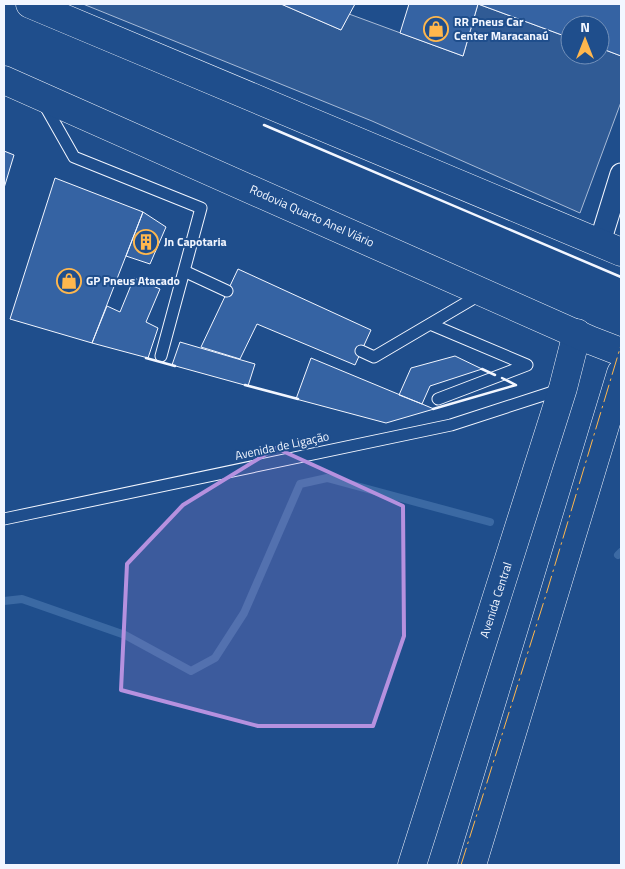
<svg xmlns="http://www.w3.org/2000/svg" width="625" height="869" font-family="'Titillium Web',sans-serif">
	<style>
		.parking { fill: #305b95; stroke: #a8bbd7 }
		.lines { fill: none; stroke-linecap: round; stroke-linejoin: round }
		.stream { stroke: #3b69a3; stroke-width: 8 }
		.building { fill: #3563a3; stroke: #f2f6ff }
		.service-casing { stroke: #f2f6ff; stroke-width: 13 }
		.minor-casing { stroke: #f2f6ff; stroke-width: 23 }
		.tertiary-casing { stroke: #f2f6ff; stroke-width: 29 }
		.trunk-casing { stroke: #f2f6ff; stroke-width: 29 }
		.service { stroke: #1f4e8c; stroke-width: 11 }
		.minor { stroke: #1f4e8c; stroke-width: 21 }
		.tertiary { stroke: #1f4e8c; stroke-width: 28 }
		.trunk { stroke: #1f4e8c; stroke-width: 28 }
		.wall { stroke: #f2f6ff; stroke-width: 2.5 }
		.power { stroke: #ffb74d; stroke-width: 1; stroke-dasharray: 18 4 2.5 4; stroke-linecap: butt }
		.marked { fill: #b691df; fill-opacity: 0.2; stroke: #b691df; stroke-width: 4; stroke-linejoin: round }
		.labels { text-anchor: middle; stroke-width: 4; stroke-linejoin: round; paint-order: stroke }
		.poi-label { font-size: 12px; font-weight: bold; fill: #f2f6ff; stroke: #1f4e8c; text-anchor: start }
		.street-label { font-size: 12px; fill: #f2f6ff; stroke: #1f4e8c }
	</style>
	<rect width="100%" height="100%" fill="#1f4e8c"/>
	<path class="parking" d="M83 4H281L341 30 349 14 463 56 478 4 570 38V55H600V48L621 56V102L580 213 372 121Z"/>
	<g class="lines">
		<path class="stream" d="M618 555 621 552
			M4 601 22 599 125 635 191 671 215 658 244 613 300 484 327 478 490 522"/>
	</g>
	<path class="building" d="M281 4H355L341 30Z
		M409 4H621V56L600 48V25H570V38L478 4 463 56 400 33Z
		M4 151 14 155 4 188Z
		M55 178 143 212 92 343 10 319Z
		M143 212 166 227 150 264 126 256Z
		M238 269 371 330 355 365 257 324 240 359 201 347Z
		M134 278 160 289 146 322 158 328 148 358 92 343 107 306 120 312Z
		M180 342 255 364 248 386 172 365Z
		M455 356 482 369 430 386 422 404 399 395 411 368Z
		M311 358 422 404 434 409 386 423 296 399Z"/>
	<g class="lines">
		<defs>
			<path id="service" d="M44 104 74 157 201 208 161 356
				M184 271 227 291
				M430 324 527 365 438 399
				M361 351 374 357 481 294
				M4 519 451 425 562 389"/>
			<path id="minor" d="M600 242 621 174"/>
			<path id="tertiary" d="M412 865 563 388 577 333
				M472 865 621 373"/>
			<path id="trunk" d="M30 4 621 252
				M4 80 590 340 621 352"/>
		</defs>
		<use href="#service" class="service-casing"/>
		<use href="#minor" class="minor-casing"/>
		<use href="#tertiary" class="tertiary-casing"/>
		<use href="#trunk" class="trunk-casing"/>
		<use href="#service" class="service"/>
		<use href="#minor" class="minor"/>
		<use href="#tertiary" class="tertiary"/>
		<use href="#trunk" class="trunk"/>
		<path class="wall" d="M264 125 621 277
			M146 358 175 366
			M482 369 495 375
			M245 385 298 399
			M433 409 516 385 502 378"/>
		<path class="power" d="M461 865 545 598 621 345"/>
	</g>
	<path class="marked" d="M276 448 403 506 404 636 373 726H258L121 690 127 564 183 505Z"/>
	<defs>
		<symbol id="shop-ring" viewBox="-11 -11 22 22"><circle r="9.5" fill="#1f4e8c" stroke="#ffb74d" stroke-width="1.5"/><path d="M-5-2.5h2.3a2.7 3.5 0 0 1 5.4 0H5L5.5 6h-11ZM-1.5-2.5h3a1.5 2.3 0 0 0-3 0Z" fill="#ffb74d"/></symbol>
		<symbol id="building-ring" viewBox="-11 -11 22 22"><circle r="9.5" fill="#1f4e8c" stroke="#ffb74d" stroke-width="1.5"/><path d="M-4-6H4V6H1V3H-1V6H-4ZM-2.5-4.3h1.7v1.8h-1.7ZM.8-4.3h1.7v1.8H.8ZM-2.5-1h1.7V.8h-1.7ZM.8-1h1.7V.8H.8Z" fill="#ffb74d"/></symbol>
	</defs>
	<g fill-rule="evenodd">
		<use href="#shop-ring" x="422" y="15" width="28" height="28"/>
		<use href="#building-ring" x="132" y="228" width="28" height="28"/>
		<use href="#shop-ring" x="55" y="267" width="28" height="28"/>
	</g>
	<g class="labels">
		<g class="poi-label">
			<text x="454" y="26">RR Pneus Car<tspan x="454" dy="14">Center Maracanaú</tspan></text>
			<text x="164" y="246">Jn Capotaria</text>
			<text x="86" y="285">GP Pneus Atacado</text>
		</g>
		<g class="street-label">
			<text transform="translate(312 216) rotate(24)" y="4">Rodovia Quarto Anel Viário</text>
			<text transform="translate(282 446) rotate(-12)" y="4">Avenida de Ligação</text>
			<text transform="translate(496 600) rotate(-72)" y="4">Avenida Central</text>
		</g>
	</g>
	<rect width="625" height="869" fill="none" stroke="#f2f6ff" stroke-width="10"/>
	<g transform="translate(585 40)"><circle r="24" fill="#1f4e8c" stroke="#7391ba"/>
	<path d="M0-4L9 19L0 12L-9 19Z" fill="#ffb74d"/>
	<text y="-8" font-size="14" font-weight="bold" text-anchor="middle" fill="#f2f6ff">N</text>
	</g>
</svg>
